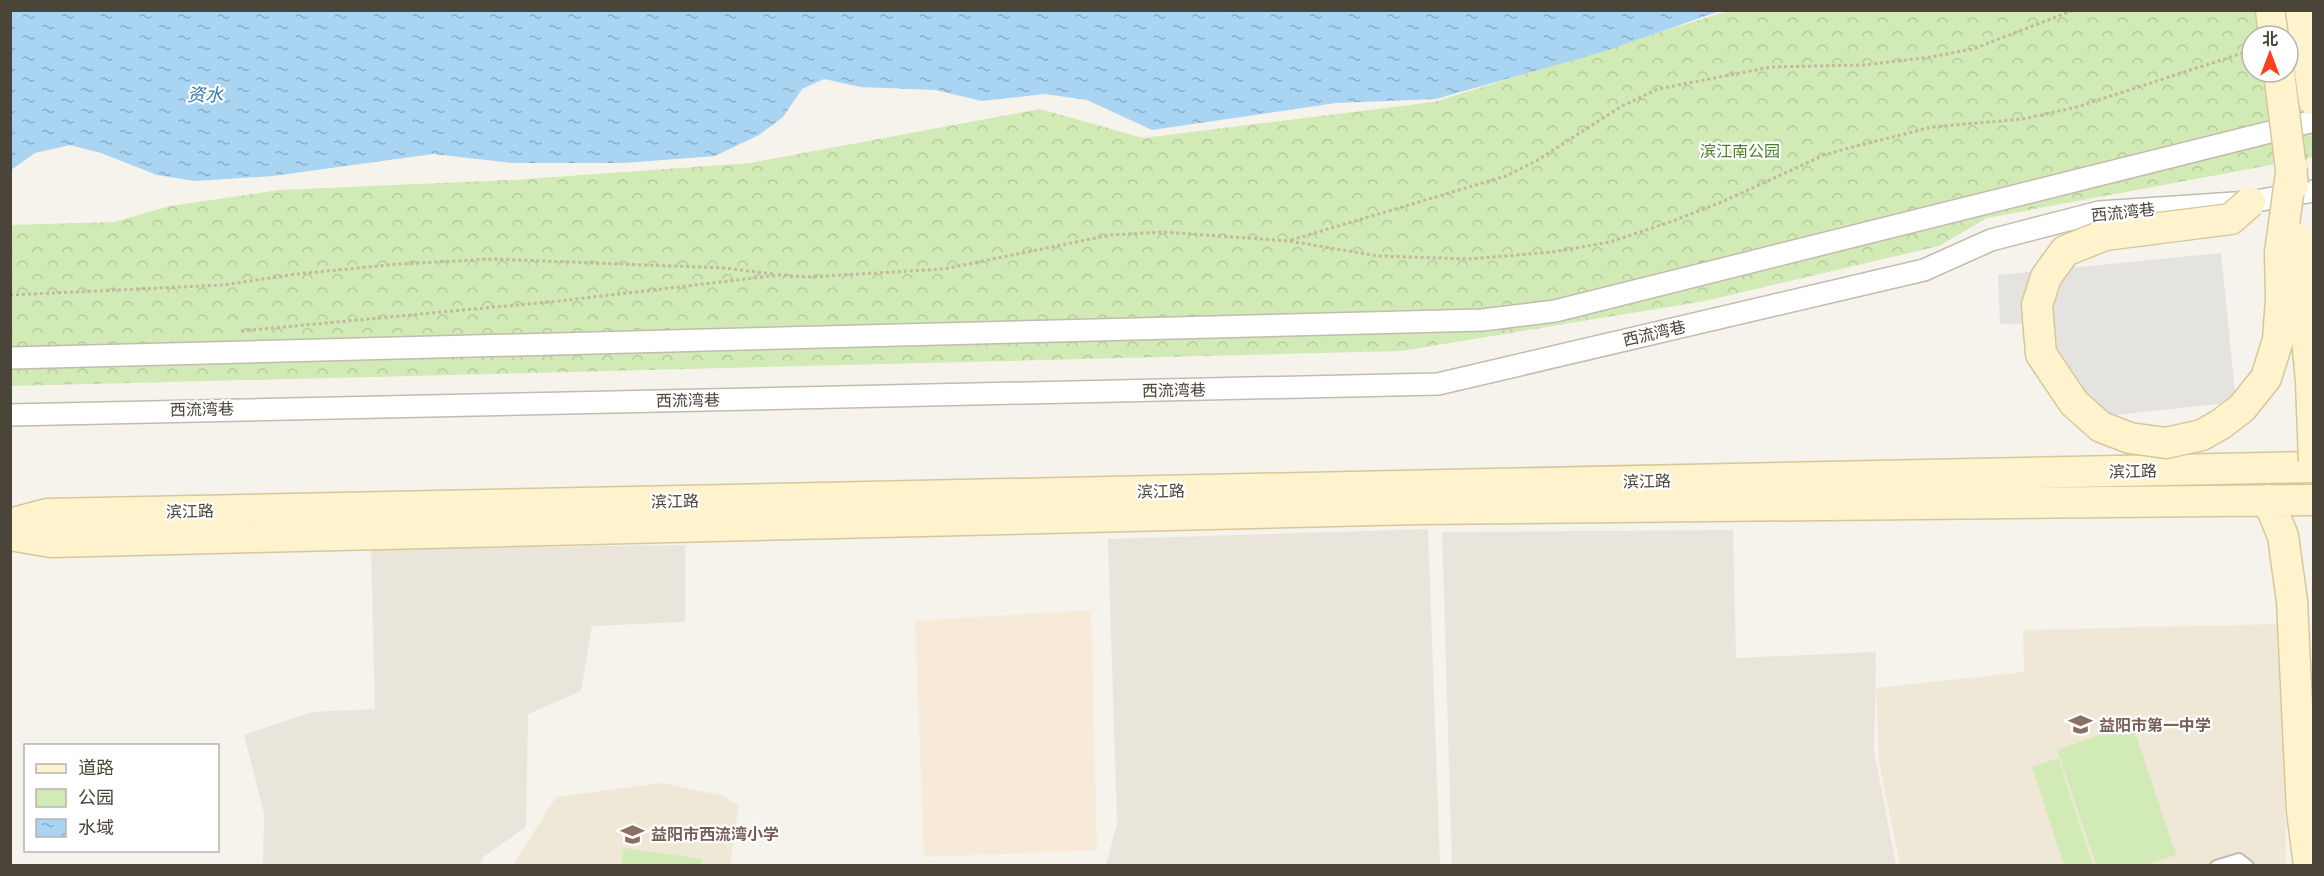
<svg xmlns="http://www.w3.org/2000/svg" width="2324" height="876" font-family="'Nunito Sans','Noto Sans SC',sans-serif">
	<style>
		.residential { fill: #eae5da }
		.commercial { fill: #f7ead8 }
		.education { fill: #efe8d6 }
		.green { fill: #d2eab5 }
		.forest { fill: url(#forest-crowns); fill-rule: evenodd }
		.parking { fill: #e5e3e0 }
		.water { fill: url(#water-ripples) }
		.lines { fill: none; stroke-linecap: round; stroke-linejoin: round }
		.lane-casing { stroke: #c2bbae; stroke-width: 14 }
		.street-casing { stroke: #c2bbae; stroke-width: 24 }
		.secondary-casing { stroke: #d6c79b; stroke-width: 33 }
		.path { stroke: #c4b79f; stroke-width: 3; stroke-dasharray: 3 3; stroke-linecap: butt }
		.lane { stroke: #fff; stroke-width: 10 }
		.street { stroke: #fff; stroke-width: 21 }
		.secondary { stroke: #fff3cd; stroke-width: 30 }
		.secondary-bridge-casing { stroke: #d6c79b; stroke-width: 33; stroke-linecap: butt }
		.secondary-bridge { stroke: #fff3cd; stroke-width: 30 }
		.labels { text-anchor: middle; stroke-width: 4.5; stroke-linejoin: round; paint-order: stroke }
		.park-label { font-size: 16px; fill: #4a7f2a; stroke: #fff }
		.street-label { font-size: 16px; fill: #4b4439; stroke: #fff }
		.education-label { font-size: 16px; font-weight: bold; fill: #785e54; stroke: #fff; text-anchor: start }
		.water-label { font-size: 18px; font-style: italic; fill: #2e7ab2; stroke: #fff }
	</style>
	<defs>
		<pattern id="forest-crowns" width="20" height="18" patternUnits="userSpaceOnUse" patternTransform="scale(1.5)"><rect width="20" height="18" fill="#d2eab5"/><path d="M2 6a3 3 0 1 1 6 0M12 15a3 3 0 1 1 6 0" fill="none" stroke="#b6ca9c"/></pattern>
		<pattern id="water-ripples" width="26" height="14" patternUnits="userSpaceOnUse" patternTransform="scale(1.5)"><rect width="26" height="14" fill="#a9d4f2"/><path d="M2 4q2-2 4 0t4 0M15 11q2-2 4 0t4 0" fill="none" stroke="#8caec5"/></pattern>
	</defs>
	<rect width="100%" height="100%" fill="#f6f3ec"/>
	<path class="residential" d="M1428 529 1440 865H1106L1117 823 1108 539Z
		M1733 530 1736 658 1876 652 1874 750 1896 865H1452L1442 532Z
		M685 545V622L592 626 581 691 528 714 526 827 483 857 480 865H263L264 813 244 735 312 712 375 709 371 549Z"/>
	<path class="commercial" d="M1091 610 1097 850 924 857 915 621Z"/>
	<path class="education" d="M2282 624 2286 865H1900L1879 763 1876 688 2024 672 2023 630Z
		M662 783 723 796 739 806 730 865 512 866 556 797Z"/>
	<path class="green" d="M2132 724 2176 855 2145 865H2096L2057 750Z
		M2058 758 2093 865H2064L2032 767Z
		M624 848 702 859 701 865H621Z"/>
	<path class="forest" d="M1728 11H2313V157L1987 218 1939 246 1705 301 1401 351 11 386 10 225 114 222 170 206 279 190 512 180 750 163 1040 109 1143 138 1434 102ZM2252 36H2288V72H2252Z"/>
	<path class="parking" d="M2221 253 2236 402 2096 417 2040 323 2000 324 1998 275Z"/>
	<path class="water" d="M11 10H1720V11L1602 52 1436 99 1336 103 1152 130 1087 100 1045 94 982 101 935 90 861 87 824 79 802 89 783 117 759 135 715 156 624 163H513L433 154 273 176 195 181 157 175 101 153 70 145 35 153 11 170Z"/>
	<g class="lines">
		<defs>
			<path id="lane" d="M2216 866 2239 859 2248 866"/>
			<path id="street" d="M10 358 1482 320 1555 311 2314 121
				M10 415 1438 384 1924 270 1991 240 2099 212 2250 202 2314 191"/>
			<path id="secondary" d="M2271 10 2274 36
				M2268 500 2283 536 2292 601 2302 811 2309 866
				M10 524 47 514 2314 467
				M10 535 51 542 1418 509 2314 500"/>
		</defs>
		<use href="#lane" class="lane-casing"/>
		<use href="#street" class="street-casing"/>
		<use href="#secondary" class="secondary-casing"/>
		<path class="path" d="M1291 240 1506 176 1536 161 1622 106 1658 89 1771 67 1864 65 1931 57 1973 49 2074 10
			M10 295 224 285 296 274 399 264 492 259 724 268 774 274
			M241 331 559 301 780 275 808 277 944 269 1110 235 1163 232 1289 241 1378 256 1468 259 1553 252 1610 242 1673 221 1724 201 1824 155 1845 149 1932 127 2023 119 2077 107 2252 50"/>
		<use href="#lane" class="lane"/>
		<use href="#street" class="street"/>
		<use href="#secondary" class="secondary"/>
		<defs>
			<path id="secondary-bridge" d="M2301 10 2314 100
				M2279 72 2293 185
				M2250 202 2231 219 2105 235 2065 251 2046 277 2037 305 2041 354 2074 403 2101 427 2130 438 2166 443 2202 435 2221 424 2242 408 2266 378 2278 340 2281 299 2280 252 2292 166
				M2298 239 2311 382 2314 461"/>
		</defs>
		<use href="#secondary-bridge" class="secondary-bridge-casing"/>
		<use href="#secondary-bridge" class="secondary-bridge"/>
	</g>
	<defs>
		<symbol id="school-bare" viewBox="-9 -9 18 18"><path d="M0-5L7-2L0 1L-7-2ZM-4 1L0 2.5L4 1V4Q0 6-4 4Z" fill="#8d6e63" stroke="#fff" stroke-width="2.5" paint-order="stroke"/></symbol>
	</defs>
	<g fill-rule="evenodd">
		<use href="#school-bare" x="2064" y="708" width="33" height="33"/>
		<use href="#school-bare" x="616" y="818" width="33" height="33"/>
	</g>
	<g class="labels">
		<g class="park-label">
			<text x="1740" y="157">滨江南公园</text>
		</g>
		<g class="street-label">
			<text transform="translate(2123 212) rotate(-6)" y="6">西流湾巷</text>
			<text transform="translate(1654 333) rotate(-13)" y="6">西流湾巷</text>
			<text transform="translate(1174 390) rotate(-1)" y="6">西流湾巷</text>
			<text transform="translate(688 400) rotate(-1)" y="6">西流湾巷</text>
			<text transform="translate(202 409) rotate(-1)" y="6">西流湾巷</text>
			<text transform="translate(2133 471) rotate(-1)" y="6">滨江路</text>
			<text transform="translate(1647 481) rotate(-1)" y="6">滨江路</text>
			<text transform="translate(1161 491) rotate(-1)" y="6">滨江路</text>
			<text transform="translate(675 501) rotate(-1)" y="6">滨江路</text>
			<text transform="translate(190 511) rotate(-1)" y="6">滨江路</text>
		</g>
		<g class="education-label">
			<text x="2099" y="731">益阳市第一中学</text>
			<text x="651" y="840">益阳市西流湾小学</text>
		</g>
		<g class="water-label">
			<text x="205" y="101">资水</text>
		</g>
	</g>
	<rect width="2324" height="876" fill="none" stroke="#4b4439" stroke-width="24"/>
	<rect x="24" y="744" width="195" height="108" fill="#ffffff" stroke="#b7b4b0" stroke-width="1.5"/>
	<rect x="36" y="764" width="30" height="9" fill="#fff3cd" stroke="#b7b4b0" stroke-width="1.5"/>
	<text x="78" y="774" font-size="18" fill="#4b4439">道路</text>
	<rect x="36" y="789" width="30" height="18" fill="#d2eab5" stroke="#b7b4b0" stroke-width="1.5"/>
	<text x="78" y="804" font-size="18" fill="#4b4439">公园</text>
	<rect x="36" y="819" width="30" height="18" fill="url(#water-ripples)" stroke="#b7b4b0" stroke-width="1.5"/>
	<text x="78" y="834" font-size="18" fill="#4b4439">水域</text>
	<g transform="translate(2270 54)"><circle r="28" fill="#ffffff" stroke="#b7b4b0" stroke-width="1.5"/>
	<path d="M0-4.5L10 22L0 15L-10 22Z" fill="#fc3f1d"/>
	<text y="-9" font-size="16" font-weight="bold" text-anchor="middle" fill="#4b4439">北</text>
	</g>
</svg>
